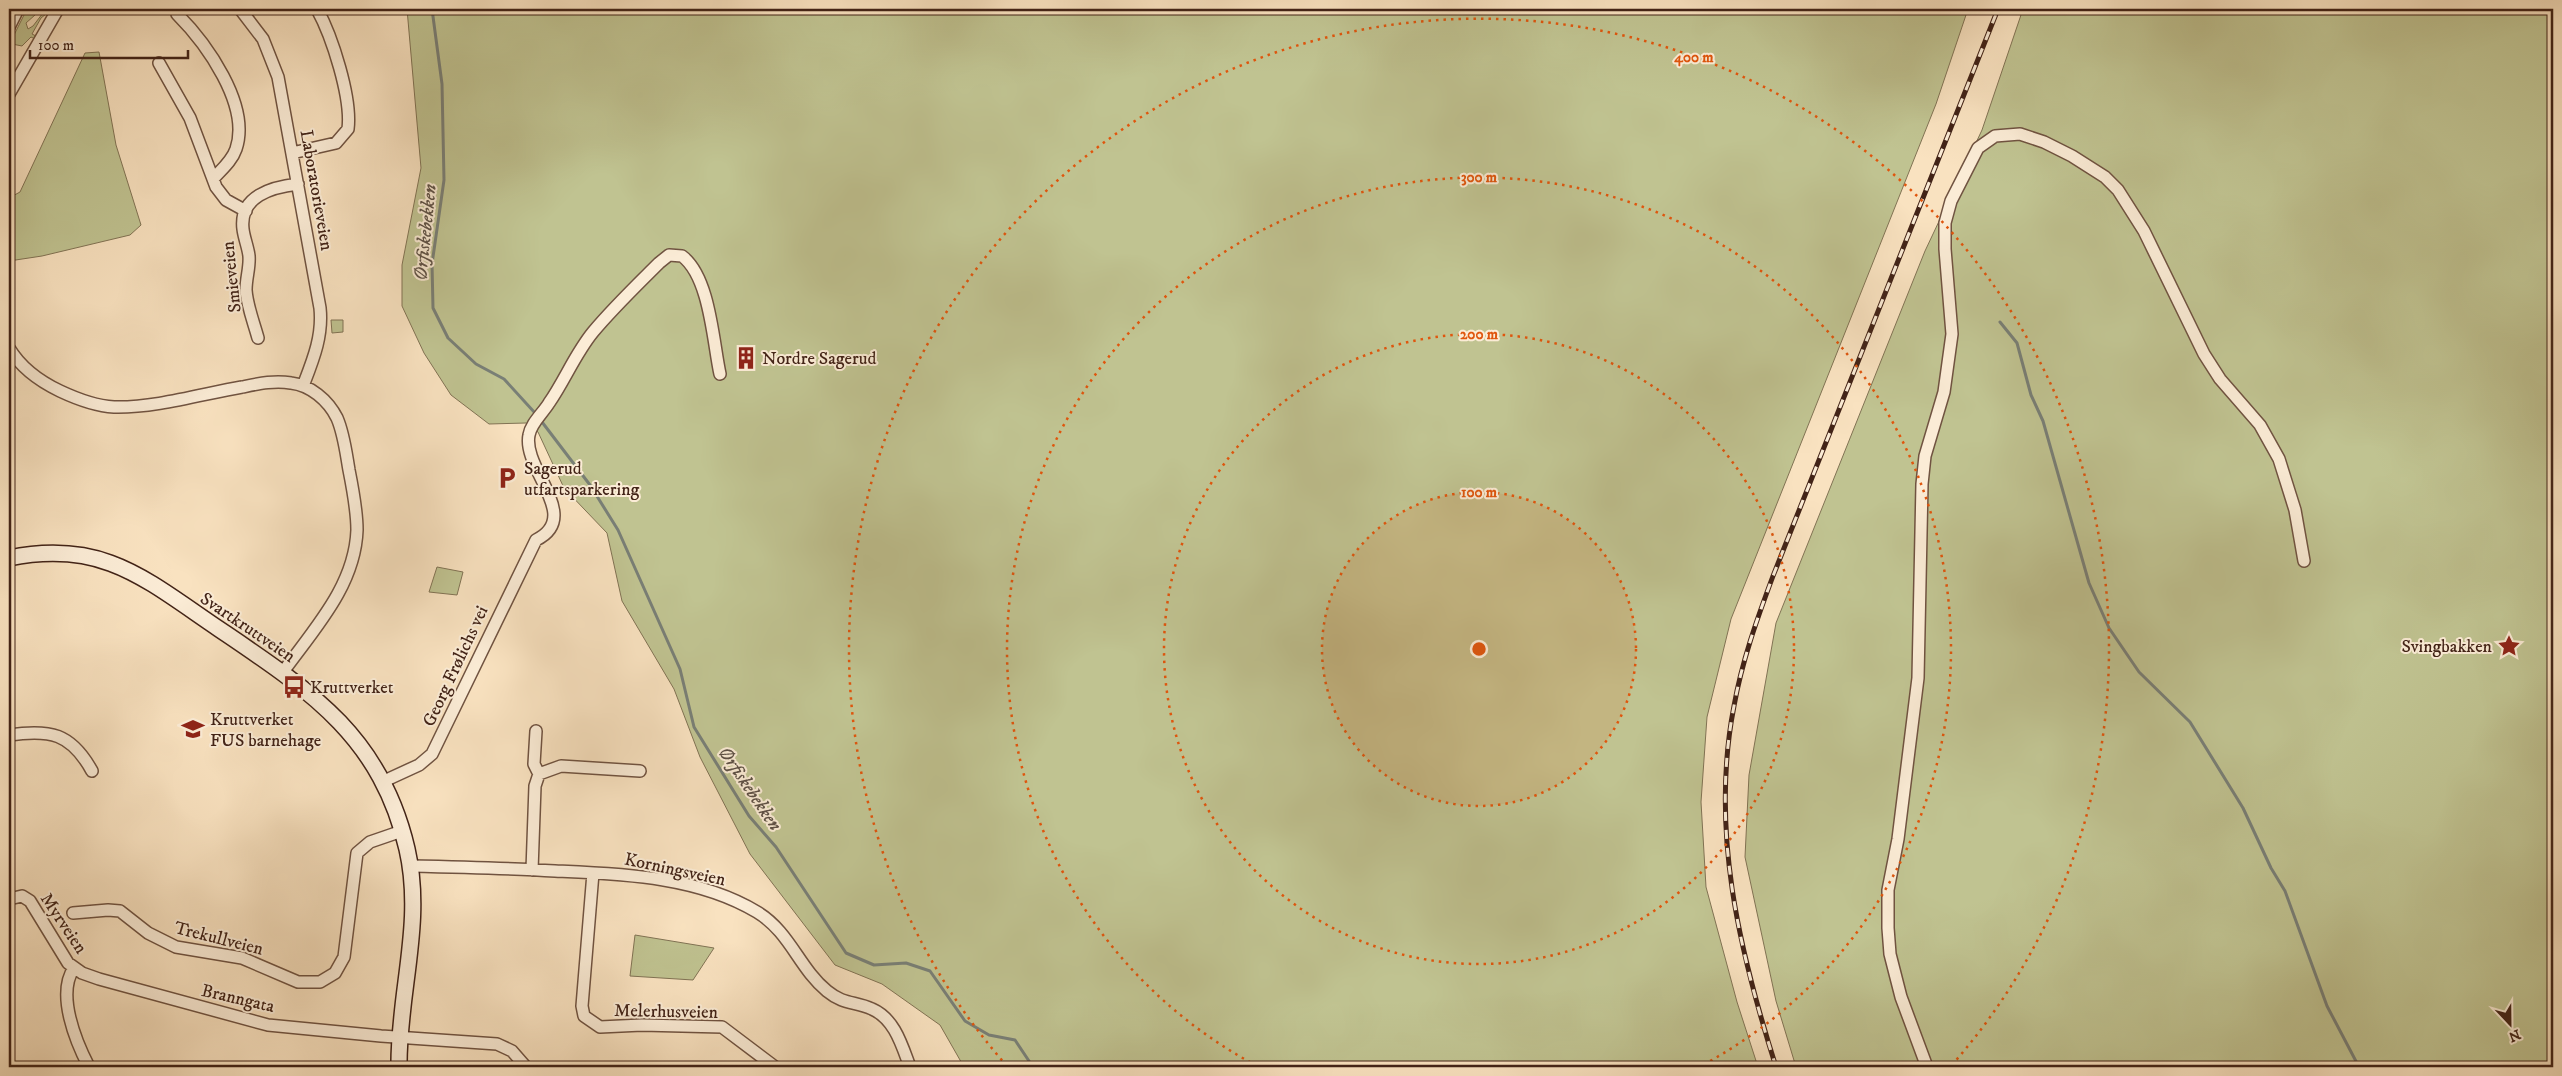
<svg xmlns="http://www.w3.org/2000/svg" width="2562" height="1076" font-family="'IM FELL DW Pica',serif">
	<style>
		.green { fill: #c0c391; stroke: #817354 }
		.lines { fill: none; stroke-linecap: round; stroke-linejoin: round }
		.stream { stroke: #797f76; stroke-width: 3 }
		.street-casing { stroke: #705341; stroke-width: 14 }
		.secondary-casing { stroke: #422317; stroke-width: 18 }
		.street { stroke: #fbecd6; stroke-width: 11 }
		.secondary { stroke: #fbecd6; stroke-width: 15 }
		.rail-casing { stroke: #422317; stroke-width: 5 }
		.rail { stroke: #fbecd6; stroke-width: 3; stroke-dasharray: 9; stroke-linecap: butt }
		.ring { fill: none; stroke: #e0560d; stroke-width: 2.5; stroke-dasharray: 2.5 5 }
		.labels { text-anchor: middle; stroke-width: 4; stroke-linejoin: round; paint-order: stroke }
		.street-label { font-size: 18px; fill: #422317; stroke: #fbecd6 }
		.poi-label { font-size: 18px; fill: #422317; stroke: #fbecd6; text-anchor: start }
		.water-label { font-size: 19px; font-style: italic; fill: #5e5146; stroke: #fbecd6 }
		.centre { fill: #e0560d; stroke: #fbecd6; stroke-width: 2.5 }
		.ring-label { font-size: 15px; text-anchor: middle; font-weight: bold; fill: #e0560d; stroke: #fbecd6; stroke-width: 4; stroke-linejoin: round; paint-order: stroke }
	</style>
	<rect width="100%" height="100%" fill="#f9e2c0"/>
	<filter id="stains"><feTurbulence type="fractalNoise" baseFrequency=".004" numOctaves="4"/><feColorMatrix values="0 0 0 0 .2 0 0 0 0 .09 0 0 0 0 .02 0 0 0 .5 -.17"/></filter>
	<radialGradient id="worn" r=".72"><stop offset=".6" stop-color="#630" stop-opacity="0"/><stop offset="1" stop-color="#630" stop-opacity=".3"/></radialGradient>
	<path class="green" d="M27 9H37L35 15 26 23 28 29 33 26 46 9 51 10 41 18 32 34 36 36 35 39 31 37 22 46 12 44V39Z
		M407 9H1968L1936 104 1731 619 1707 717 1701 802 1706 887 1737 1002 1758 1067H964L940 1025 882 984 835 965 750 854 700 757 674 689 622 601 607 533 564 488 538 432 526 423 489 424 451 395 424 353 402 306V265L421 168Z
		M2023 9H2553V1067H1796L1776 1001 1745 857 1749 775 1776 623 1925 251 1982 130Z
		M99 52 116 145 141 225 130 235 42 256 9 261V198L20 192 85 53Z
		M331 320H343V332L332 333Z
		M437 567 463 572 457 595 429 592Z
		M635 935 641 936 714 948 693 980 630 976Z"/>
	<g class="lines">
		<path class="stream" d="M432 9 442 84 444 180 432 264 433 308 448 338 476 364 504 379 535 413
			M2000 322 2017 343 2031 395 2043 421 2089 583 2109 628 2139 672 2190 722 2243 808 2271 868 2285 891 2327 1006 2359 1067
			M542 422 590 485 618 530 680 669 694 727 749 816 776 847 846 953 874 965 906 963 930 971 965 1021 989 1035 1015 1040 1033 1067"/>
		<defs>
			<path id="street" d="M240 9 263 39 278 77 320 308C323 336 313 360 303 386
				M177 14C206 43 251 105 236 149 232 161 221 170 213 179
				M9 27 18 9
				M159 63 190 118 216 187 226 200 246 211
				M9 94 58 9
				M292 153 336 143 348 129C352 98 332 36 317 9
				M258 338C254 323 247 306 246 290 246 278 250 267 249 256 248 247 244 238 243 229 239 196 272 187 298 184
				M9 348C21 368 39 381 60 391 77 399 95 406 114 407 155 408 202 394 242 387 257 384 274 380 291 383 310 385 328 400 337 418 344 434 346 453 349 470 353 490 357 510 357 530 355 586 314 629 283 672
				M9 735C50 729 71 733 92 771
				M539 774 561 766 640 771
				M382 782 419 765 432 754 536 540C583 517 522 469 529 435 531 423 543 413 549 403 565 380 575 354 593 332 613 308 637 285 659 263L669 255 682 256C710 277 713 342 720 374
				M410 866C459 867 507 868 555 871 622 874 697 876 757 912 790 932 799 968 827 991 844 1005 855 1001 872 1009 895 1019 902 1046 910 1067
				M532 870 535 786 539 774 534 764 536 731
				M593 873 582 1006 584 1016 600 1027 642 1025 722 1027 775 1067
				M9 899 22 896 30 901 68 963 82 973 99 979 268 1025 381 1036 497 1044 512 1051 526 1067
				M73 913 108 910 120 911 148 933 176 947 242 958 298 982H320L335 973 344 957 357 853 370 842 402 831
				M74 968C56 994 76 1042 89 1067
				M1927 1067 1901 997 1890 954 1888 928V890L1898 839 1918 678 1922 484 1925 456 1944 392 1952 334 1945 249V223L1951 201 1978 148 1995 136 2020 134 2044 142 2072 156 2105 177 2118 190 2144 231 2204 354 2220 379 2260 425 2279 459 2295 510 2304 561"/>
			<path id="secondary" d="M9 558C103 539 145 579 219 629 309 690 381 736 407 849 424 923 398 993 399 1067"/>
		</defs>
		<use href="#street" class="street-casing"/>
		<use href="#secondary" class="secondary-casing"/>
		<use href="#street" class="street"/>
		<use href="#secondary" class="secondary"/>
		<defs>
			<path id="rail" d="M1776 1067C1739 950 1710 829 1734 706 1742 661 1757 619 1773 576L1998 9"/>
		</defs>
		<use href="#rail" class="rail-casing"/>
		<use href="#rail" class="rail"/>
	</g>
	<circle cx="1479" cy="649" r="157" fill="#e0560d" fill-opacity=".12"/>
	<g class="ring">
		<circle cx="1479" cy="649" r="157"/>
		<circle cx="1479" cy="649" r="315"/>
		<path d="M1257 1066A472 472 0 1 1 1701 1066"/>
		<path d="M1007 1066A630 630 0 1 1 1951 1066"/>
	</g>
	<defs>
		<symbol id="building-bare" viewBox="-9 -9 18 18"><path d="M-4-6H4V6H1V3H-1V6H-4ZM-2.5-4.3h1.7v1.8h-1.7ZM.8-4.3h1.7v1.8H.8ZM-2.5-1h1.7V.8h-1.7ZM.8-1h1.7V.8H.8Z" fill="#8f2418" stroke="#fbecd6" stroke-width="2.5" paint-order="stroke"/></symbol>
		<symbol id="parking-bare" viewBox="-9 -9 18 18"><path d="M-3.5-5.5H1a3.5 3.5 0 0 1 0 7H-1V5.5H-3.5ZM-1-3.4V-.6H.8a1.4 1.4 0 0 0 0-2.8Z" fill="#8f2418" stroke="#fbecd6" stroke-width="2.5" paint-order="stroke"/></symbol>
		<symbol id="sight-bare" viewBox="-9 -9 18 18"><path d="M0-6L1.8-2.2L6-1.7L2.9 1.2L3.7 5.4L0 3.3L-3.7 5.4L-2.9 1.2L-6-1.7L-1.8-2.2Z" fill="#8f2418" stroke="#fbecd6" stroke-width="2.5" paint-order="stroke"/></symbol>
		<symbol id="bus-bare" viewBox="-9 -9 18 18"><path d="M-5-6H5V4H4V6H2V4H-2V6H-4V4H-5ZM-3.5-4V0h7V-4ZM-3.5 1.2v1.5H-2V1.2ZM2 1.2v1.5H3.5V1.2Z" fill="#8f2418" stroke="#fbecd6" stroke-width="2.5" paint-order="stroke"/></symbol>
		<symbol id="school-bare" viewBox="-9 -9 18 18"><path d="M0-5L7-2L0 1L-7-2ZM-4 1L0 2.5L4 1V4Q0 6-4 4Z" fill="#8f2418" stroke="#fbecd6" stroke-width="2.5" paint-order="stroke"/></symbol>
	</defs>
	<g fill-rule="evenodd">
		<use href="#building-bare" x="730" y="342" width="32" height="32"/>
		<use href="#parking-bare" x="491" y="462" width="32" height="32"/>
		<use href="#sight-bare" x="2493" y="630" width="32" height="32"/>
		<use href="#bus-bare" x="278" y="671" width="32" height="32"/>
		<use href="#school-bare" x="177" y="713" width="32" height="32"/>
	</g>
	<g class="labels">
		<g class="street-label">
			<text transform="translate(317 190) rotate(80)" y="6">Laboratorieveien</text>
			<text transform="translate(231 277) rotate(-96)" y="6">Smieveien</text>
			<text transform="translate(248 627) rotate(34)" y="6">Svartkruttveien</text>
			<text transform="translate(455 666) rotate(-65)" y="6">Georg Frølichs vei</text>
			<text transform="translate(675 869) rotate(12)" y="6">Korningsveien</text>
			<text transform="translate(64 923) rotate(56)" y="6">Myrveien</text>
			<text transform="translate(219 938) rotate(14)" y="6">Trekullveien</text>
			<text transform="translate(238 998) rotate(13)" y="6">Branngata</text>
			<text transform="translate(666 1011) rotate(1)" y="6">Melerhusveien</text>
		</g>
		<g class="poi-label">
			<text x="762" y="364">Nordre Sagerud</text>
			<text x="524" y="474">Sagerud<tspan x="524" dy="21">utfartsparkering</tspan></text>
			<text x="2492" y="652" text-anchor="end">Svingbakken</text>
			<text x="310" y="693">Kruttverket</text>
			<text x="210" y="725">Kruttverket<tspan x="210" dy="21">FUS barnehage</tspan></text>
		</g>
		<g class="water-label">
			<text transform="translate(424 232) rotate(-84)" y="7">Ørfiskebekken</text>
			<text transform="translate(751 788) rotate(56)" y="7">Ørfiskebekken</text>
		</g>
	</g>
	<circle cx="1479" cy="649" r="8" class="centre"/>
	<g class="ring-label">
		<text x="1694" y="62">400 m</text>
		<text x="1479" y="182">300 m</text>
		<text x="1479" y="339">200 m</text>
		<text x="1479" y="497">100 m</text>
	</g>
	<rect width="2562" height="1076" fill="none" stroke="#f9e2c0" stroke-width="30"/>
	<rect x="10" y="10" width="2542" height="1056" fill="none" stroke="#422317" stroke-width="2.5"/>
	<rect x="15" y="15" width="2532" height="1046" fill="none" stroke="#422317"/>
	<g transform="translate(2510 1024) rotate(158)" stroke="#fbecd6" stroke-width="4" paint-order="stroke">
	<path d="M0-4L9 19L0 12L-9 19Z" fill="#422317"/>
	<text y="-8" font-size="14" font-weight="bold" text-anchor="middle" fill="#422317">N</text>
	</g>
	<path d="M30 50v8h158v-8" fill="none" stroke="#422317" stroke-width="2.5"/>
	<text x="38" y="50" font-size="15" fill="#422317" stroke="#fbecd6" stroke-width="4" paint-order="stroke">100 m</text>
	<rect width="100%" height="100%" filter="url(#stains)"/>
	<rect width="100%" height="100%" fill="url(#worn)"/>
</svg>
